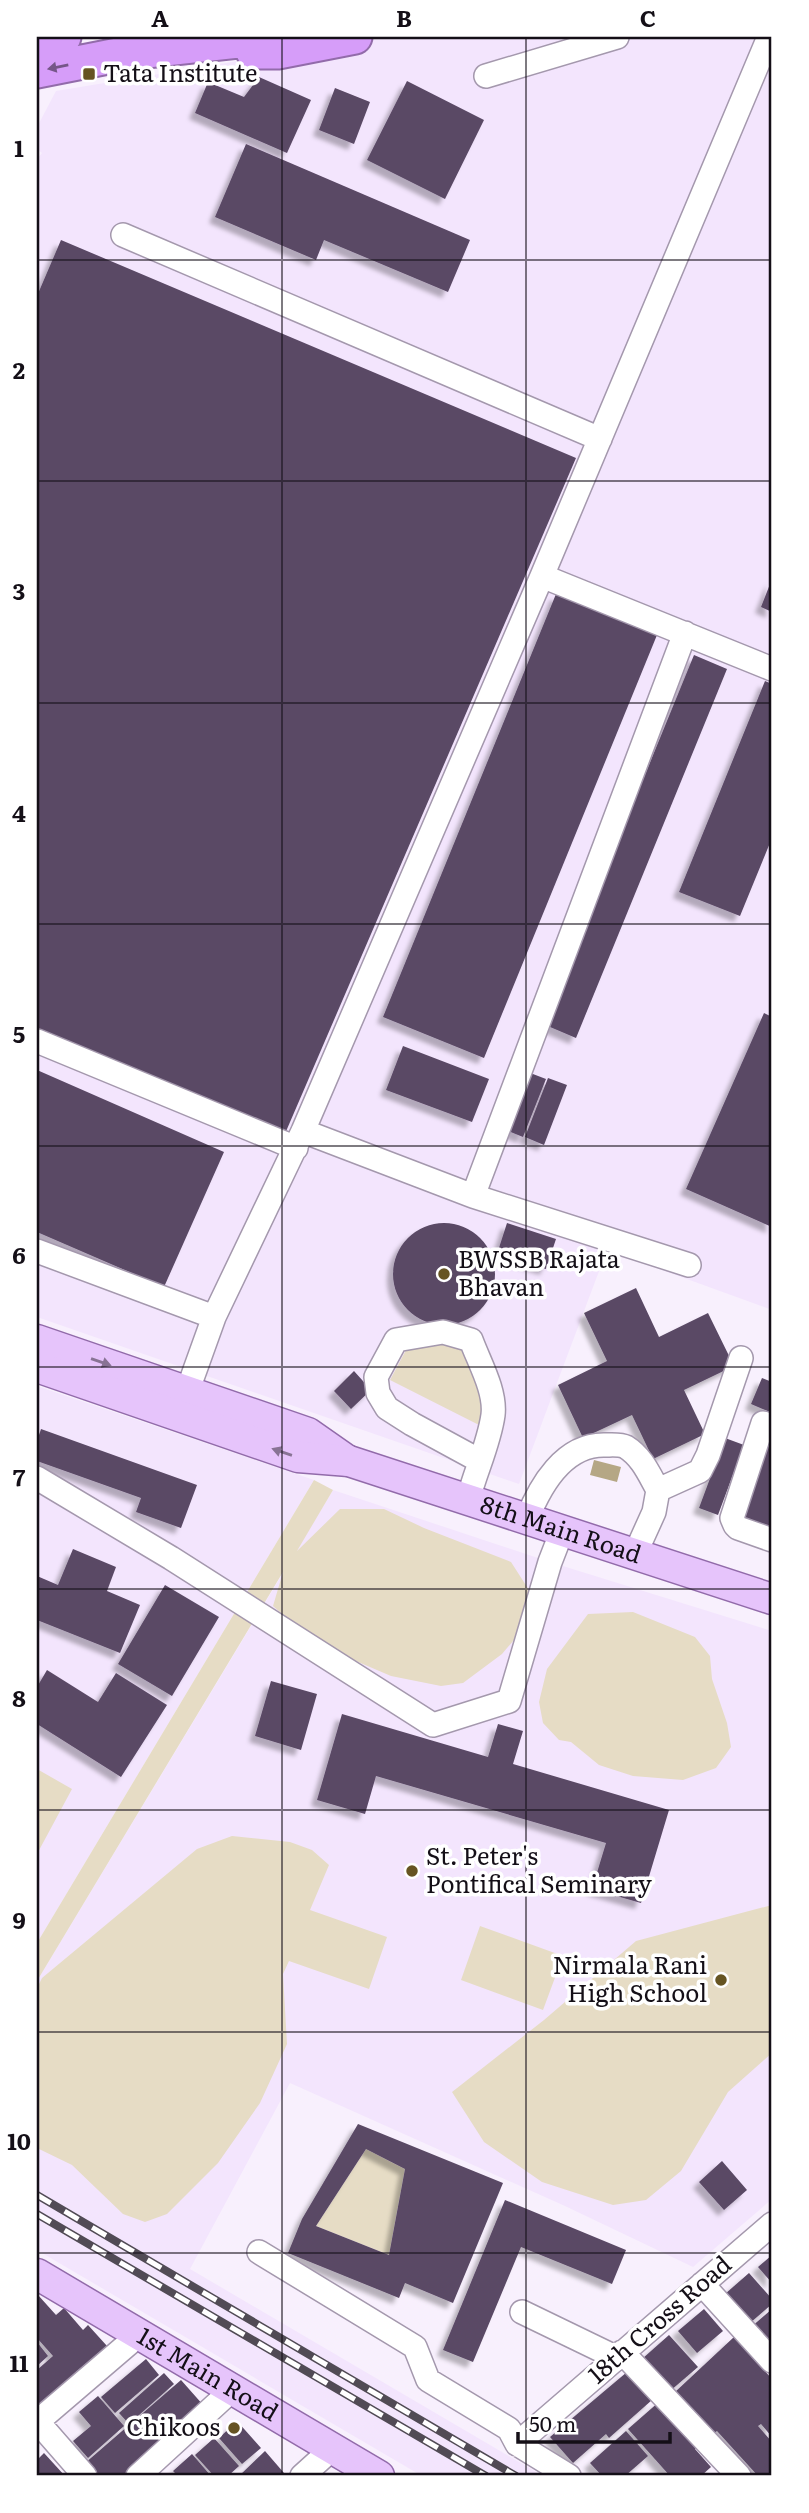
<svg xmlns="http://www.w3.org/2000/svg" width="809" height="2513" font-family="Literata,serif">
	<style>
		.built { fill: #f3e5fd }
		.green { fill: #e6dcc5 }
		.water { fill: #b5a785 }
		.building { fill: #5a4965; fill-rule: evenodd; filter: url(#shadow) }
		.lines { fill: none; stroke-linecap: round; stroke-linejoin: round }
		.minor-casing { stroke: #a498ad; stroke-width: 26 }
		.major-casing { stroke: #926baa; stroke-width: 33 }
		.highway-casing { stroke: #926baa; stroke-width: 37 }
		.minor { stroke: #fff; stroke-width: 23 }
		.major { stroke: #e6c4fb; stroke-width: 30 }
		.highway { stroke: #d69df9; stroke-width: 33 }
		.rail-casing { stroke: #514b55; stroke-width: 8 }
		.rail { stroke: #fff; stroke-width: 5; stroke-dasharray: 16; stroke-linecap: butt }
		.oneway { fill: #755688 }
		.oneway2 { fill: #887394 }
		.grid { fill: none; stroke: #140f17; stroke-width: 2; stroke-opacity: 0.55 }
		.poi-dot { fill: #665422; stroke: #fff; stroke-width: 2.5 }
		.labels { text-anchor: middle; stroke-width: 7; stroke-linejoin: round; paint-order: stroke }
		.poi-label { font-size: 24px; fill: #140f17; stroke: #fff; text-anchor: start }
		.street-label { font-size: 24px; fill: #140f17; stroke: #fff }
		.neatline { fill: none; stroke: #140f17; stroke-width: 2.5 }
		.grid-label { font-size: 23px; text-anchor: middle; font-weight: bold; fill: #140f17 }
	</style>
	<defs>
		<filter id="shadow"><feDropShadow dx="-6" dy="6" stdDeviation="2" flood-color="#0004"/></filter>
	</defs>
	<rect width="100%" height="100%" fill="#f8f0fd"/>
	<path class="built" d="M384 37H772V1310L607 1250 519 1484 37 1317V159L42 153 37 149V127L56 91Z
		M37 1386 314 1480 37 1943Z
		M333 1490 550 1562 772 1631V2199L693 2267 565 2206 290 2083 190 2269 543 2476H422L37 2250V1981Z"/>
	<path class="green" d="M442 1342 464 1349 482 1390 481 1426 390 1380 406 1350Z
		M314 1480 333 1490 297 1551 340 1509H384L424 1528 511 1562 529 1590 525 1627 502 1654 463 1683 441 1686 391 1676 316 1644 273 1606 283 1572 37 1981V1943Z
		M633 1612 695 1637 710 1656 712 1679 727 1723 731 1747 716 1768 683 1780 633 1776 599 1765 571 1742 559 1740 543 1723 539 1702 547 1669 588 1614Z
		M37 1769 72 1789 37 1854Z
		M232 1836 290 1842 312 1850 329 1865 310 1910 387 1937 369 1989 289 1961 283 1974 287 2044 260 2103 218 2163 167 2214 145 2222 123 2214 72 2165 37 2148V1988L42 1978 197 1849Z
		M772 1905V2053L728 2092 681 2171 646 2200 613 2205 542 2182 484 2142 452 2092 544 2020 636 1941Z
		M480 1926 563 1956 543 2010 461 1980Z
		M366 2149 405 2169 389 2255 316 2226Z"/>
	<path class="water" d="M594 1460 621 1467 617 1482 590 1475Z"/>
	<path class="building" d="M259 77 311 100 287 153 195 113 208 82 244 97Z
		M407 81 484 120 445 199 367 160Z
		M335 88 370 102 354 144 319 130Z
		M246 144 470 240 448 292 324 240 316 260 215 217Z
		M61 240 576 458 284 1136 37 1031V296Z
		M772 579V612L761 607Z
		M556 594 657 635 484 1058 383 1017Z
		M694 655 727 669 576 1038 543 1024Z
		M765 681 772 684V838L740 916 679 892Z
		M764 1013 772 1017V1227L686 1189Z
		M403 1046 489 1079 472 1122 386 1090Z
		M37 1070 224 1152 164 1287 37 1232Z
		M525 1071 546 1079 523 1137 503 1129Z
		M548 1078 567 1085 544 1145 525 1137Z
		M393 1274a51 51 0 1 1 102 0a51 51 0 1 1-102 0Z
		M507 1223 556 1239 546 1269 497 1254Z
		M636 1288 659 1337 708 1313 734 1366 684 1390 705 1434 653 1459 632 1415 583 1438 558 1385 607 1361 584 1313Z
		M354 1371 371 1390 351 1409 334 1391Z
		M762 1378 772 1382V1413L751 1404Z
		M41 1429 197 1485 181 1528 136 1512 141 1498 37 1461V1441Z
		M725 1438 744 1445 718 1515 699 1508Z
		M763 1443 772 1446V1534L736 1522Z
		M73 1549 116 1567 107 1591 140 1605 120 1653 37 1620V1576L58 1585Z
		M165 1585 219 1617 172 1696 118 1664Z
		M47 1670 98 1702 116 1673 167 1705 121 1777 37 1724V1687Z
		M271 1681 317 1694 301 1750 255 1736Z
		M342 1714 488 1757 498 1724 523 1731 513 1764 669 1810 641 1903 592 1889 606 1843 376 1776 365 1814 317 1800Z
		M358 2124 503 2183 453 2303 405 2283 399 2298 288 2253 302 2219ZM366 2149 405 2169 389 2255 316 2226Z
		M722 2161 747 2190 724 2210 699 2182Z
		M505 2200 626 2250 612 2284 521 2247 473 2362 443 2350Z
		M772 2255V2283L758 2267Z
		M749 2273 772 2299V2304L750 2323 725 2294Z
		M38 2295 56 2315 64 2308 83 2330 88 2325 107 2346 76 2372 78 2375 37 2411V2370L53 2356 37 2338Z
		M704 2309 723 2331 697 2353 678 2331Z
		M772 2309V2340L766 2346 750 2328Z
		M669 2335 698 2367 670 2391 642 2359Z
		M734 2337 772 2379V2437L761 2424 758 2426 772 2442V2476H758L717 2431 714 2433 674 2393Z
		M37 2342 48 2356 37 2366Z
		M146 2359 159 2375 115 2413 101 2397Z
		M627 2372 652 2400 609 2438 606 2434 573 2463 550 2437Z
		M164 2373 174 2384 129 2424 119 2413Z
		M181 2380 204 2406 125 2476H94L84 2464Z
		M98 2396 124 2426 88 2458 73 2441 91 2426 79 2412Z
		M660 2401 699 2445 695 2449 711 2467 701 2476H670L628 2429Z
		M237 2421 261 2448 242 2464 219 2438Z
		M626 2431 648 2456 625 2476H602L590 2463Z
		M214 2438 239 2466 228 2476H214L195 2455Z
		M265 2451 284 2473 281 2476H239Z
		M44 2453 65 2476H37V2460Z
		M192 2454 211 2476H178L173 2471Z"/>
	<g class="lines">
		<defs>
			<path id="minor" d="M486 76 617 37
				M123 235 600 439
				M542 576 772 669
				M37 1041 296 1148
				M303 1131 473 1196 685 633
				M473 1196 689 1265
				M37 1251 214 1317
				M182 1406 214 1317 303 1131 542 576 769 37
				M772 1426 763 1423 732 1518 735 1525 738 1528 772 1540
				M37 1478 171 1558 433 1725 509 1701 550 1562 562 1531
				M658 1490 700 1471 708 1455 741 1358
				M468 1500C475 1472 489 1444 493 1415 496 1391 479 1362 471 1340L443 1332 396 1340 376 1377 378 1393 387 1408 412 1424 480 1461
				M527 1519C540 1486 564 1444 605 1445 612 1445 620 1444 626 1447 642 1457 649 1474 658 1490L654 1512 635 1554
				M259 2252 415 2347 428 2380 509 2429 517 2444 569 2476
				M702 2284 772 2361
				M522 2312 615 2357
				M622 2352 739 2476
				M37 2421 85 2476
				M37 2422 141 2333
				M517 2444 772 2224
				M138 2476 233 2389
				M302 2476 333 2448"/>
			<g id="major">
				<path d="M37 1340 308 1433 348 1461"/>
				<path id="s1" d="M37 1367 298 1457 349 1461 772 1599"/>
				<path id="s2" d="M37 2274 379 2476"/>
			</g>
			<path id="highway" d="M37 42 64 37
				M253 52H278L355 37
				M37 71 128 53 276 37"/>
		</defs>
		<use href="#minor" class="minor-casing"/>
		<use href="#major" class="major-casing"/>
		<use href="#highway" class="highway-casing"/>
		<use href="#minor" class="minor"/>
		<use href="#major" class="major"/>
		<use href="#highway" class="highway"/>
		<defs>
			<path id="rail" d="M37 2195 516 2476
				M37 2214 486 2476"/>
		</defs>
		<use href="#rail" class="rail-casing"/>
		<use href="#rail" class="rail"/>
	</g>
	<defs><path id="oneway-solid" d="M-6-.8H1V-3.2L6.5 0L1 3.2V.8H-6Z" transform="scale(1.75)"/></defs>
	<use class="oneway" href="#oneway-solid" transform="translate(58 67) rotate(169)"/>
	<g class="oneway2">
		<use href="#oneway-solid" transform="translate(101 1362) rotate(19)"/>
		<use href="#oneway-solid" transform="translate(282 1452) rotate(-161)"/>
	</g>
	<path class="grid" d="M282 37V2476M526 37V2476M37 260H772M37 481H772M37 703H772M37 924H772M37 1146H772M37 1367H772M37 1589H772M37 1810H772M37 2032H772M37 2253H772"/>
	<g class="poi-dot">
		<rect x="82" y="67" width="14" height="14" rx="3.5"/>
		<circle cx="444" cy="1274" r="7"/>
		<circle cx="412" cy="1871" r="7"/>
		<circle cx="721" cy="1980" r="7"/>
		<circle cx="234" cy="2428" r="7"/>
	</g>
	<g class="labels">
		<g class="poi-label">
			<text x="103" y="82">Tata Institute</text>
			<text x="458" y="1268">BWSSB Rajata<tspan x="458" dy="28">Bhavan</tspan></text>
			<text x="426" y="1865">St. Peter's<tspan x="426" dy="28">Pontifical Seminary</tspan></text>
			<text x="707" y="1974" text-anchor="end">Nirmala Rani<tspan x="707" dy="28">High School</tspan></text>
			<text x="220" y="2436" text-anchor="end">Chikoos</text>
		</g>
		<g class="street-label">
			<text dy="8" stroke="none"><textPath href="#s1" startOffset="550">8th Main Road</textPath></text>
			<text transform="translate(660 2320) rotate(-41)" y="8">18th Cross Road</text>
			<text dy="8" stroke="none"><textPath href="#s2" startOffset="198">1st Main Road</textPath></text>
		</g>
	</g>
	<rect width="809" height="2513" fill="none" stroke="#ffffff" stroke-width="77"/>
	<path d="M518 2432v10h152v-10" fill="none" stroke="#140f17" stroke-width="3.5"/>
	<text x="529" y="2432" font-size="21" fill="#140f17" stroke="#ffffff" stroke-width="5" paint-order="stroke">50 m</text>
	<rect x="38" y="38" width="732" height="2436" class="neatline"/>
	<g class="grid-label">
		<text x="160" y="27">A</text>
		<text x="404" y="27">B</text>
		<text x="648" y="27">C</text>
		<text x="19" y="157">1</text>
		<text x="19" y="379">2</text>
		<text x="19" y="600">3</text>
		<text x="19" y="822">4</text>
		<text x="19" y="1043">5</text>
		<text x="19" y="1264">6</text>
		<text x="19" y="1486">7</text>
		<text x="19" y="1707">8</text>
		<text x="19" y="1929">9</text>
		<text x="19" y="2150">10</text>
		<text x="19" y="2372">11</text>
	</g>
</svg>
